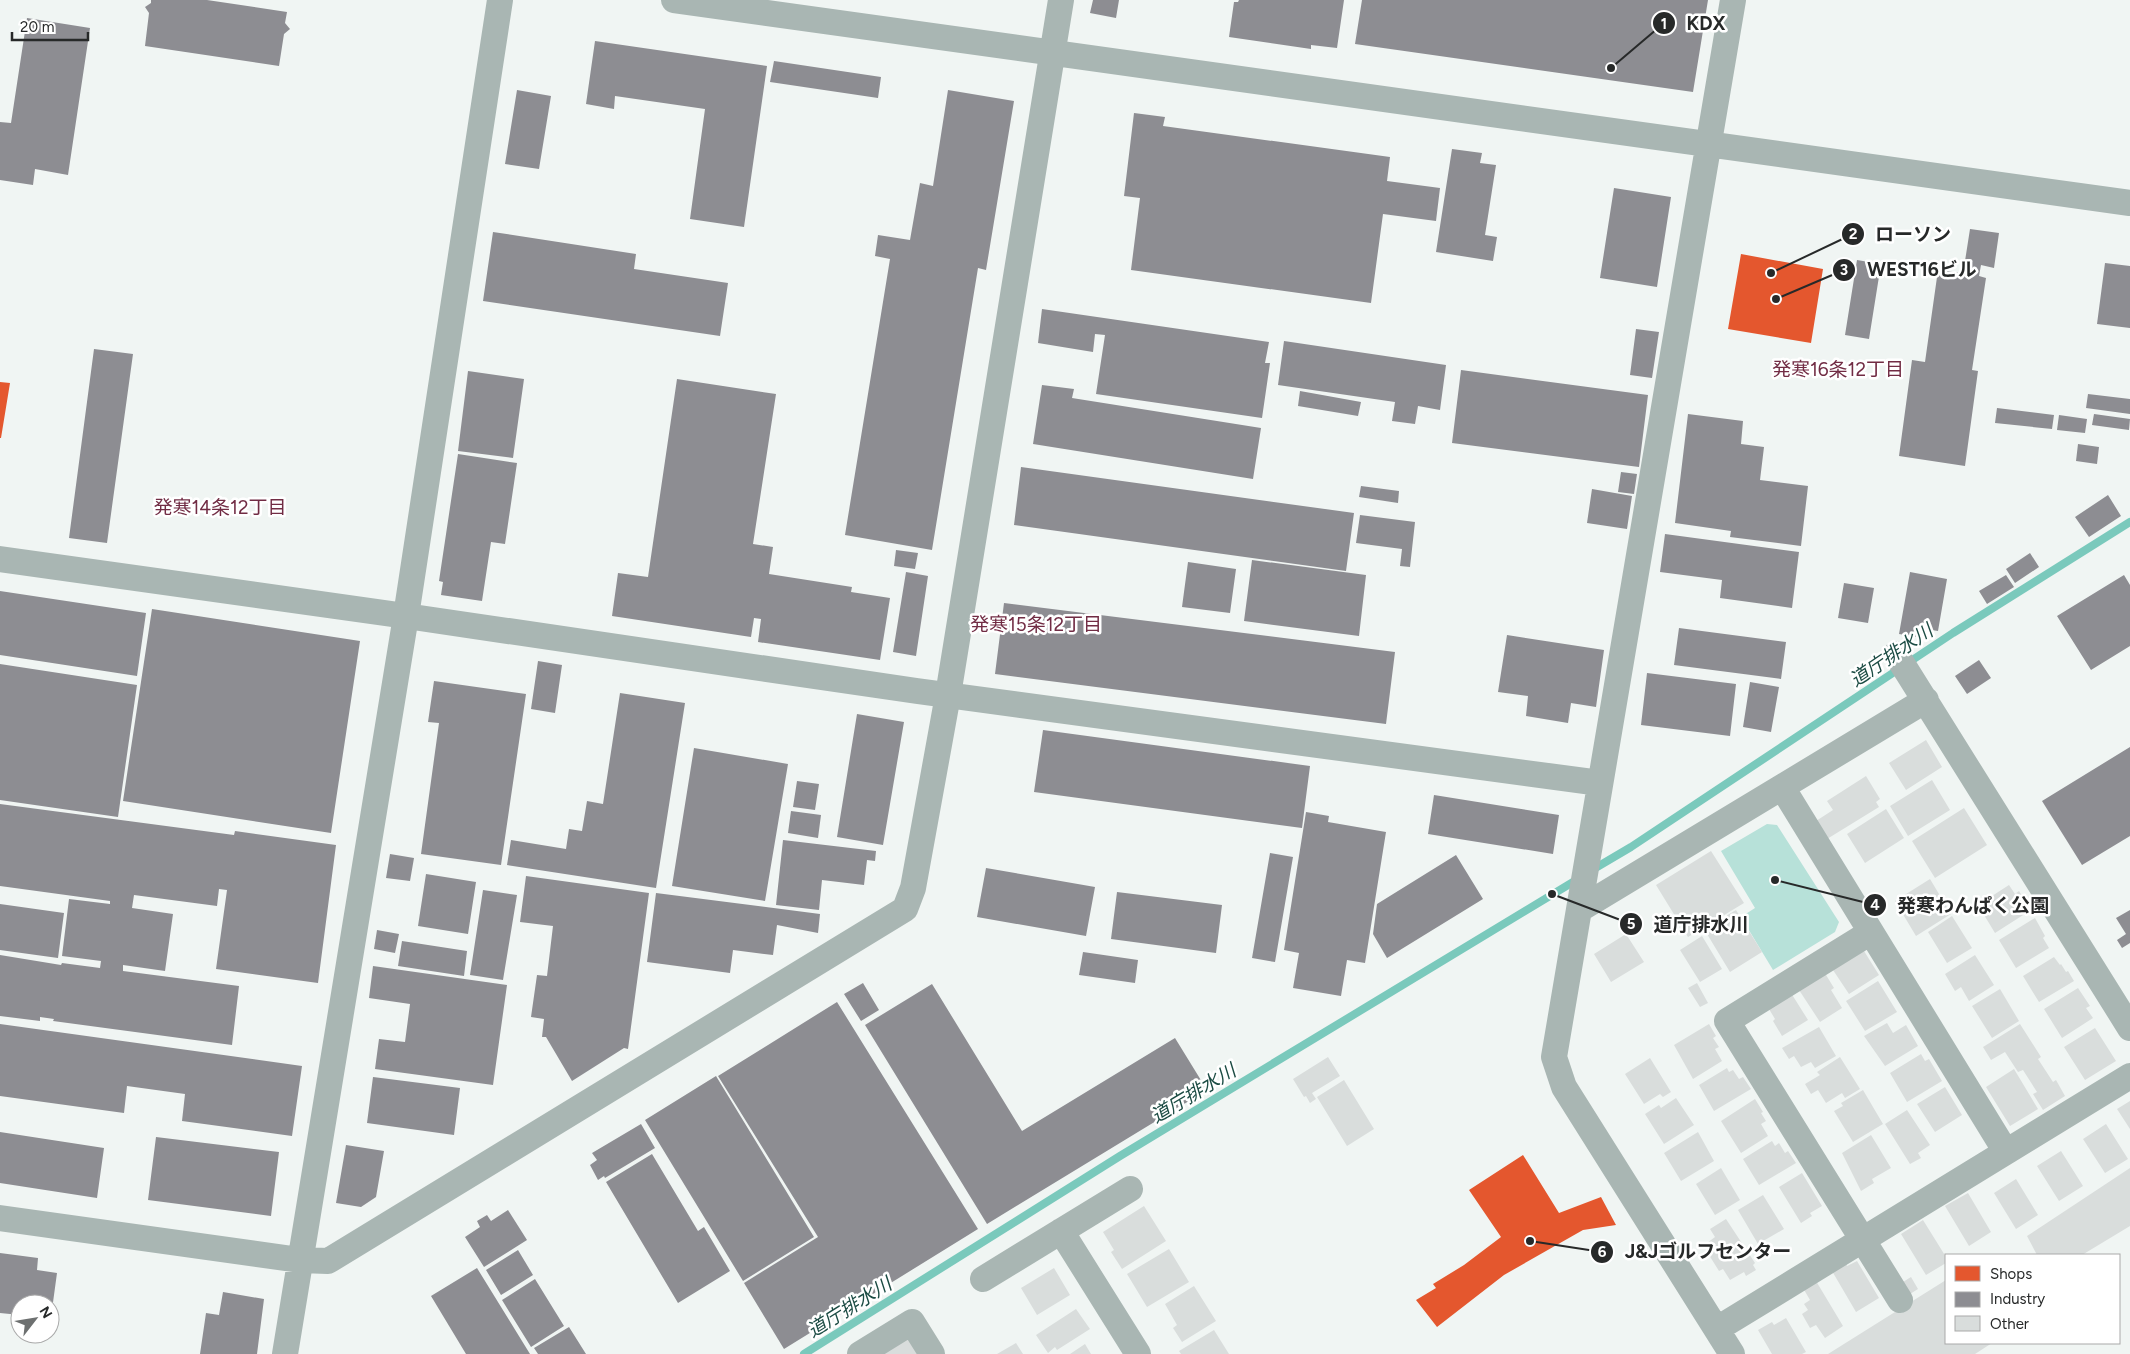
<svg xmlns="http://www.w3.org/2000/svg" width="2130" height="1354" font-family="Figtree,'Noto Sans JP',sans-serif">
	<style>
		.green { fill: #b7e1d9 }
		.shops { fill: #e4572e }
		.industry { fill: #8d8d92 }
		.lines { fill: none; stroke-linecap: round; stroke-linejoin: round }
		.stream { stroke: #7ac9bc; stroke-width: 8 }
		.building { fill: #d9dddc }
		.minor { stroke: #a9b6b3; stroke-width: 26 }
		.labels { text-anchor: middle; stroke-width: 5; stroke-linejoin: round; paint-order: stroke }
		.neighbourhood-label { font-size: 19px; fill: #712c44; stroke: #fff }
		.water-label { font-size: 19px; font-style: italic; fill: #1b4b43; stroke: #fff }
		.leader { fill: none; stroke: #272929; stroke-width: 2 }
		.callout-dot { fill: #272929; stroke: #fff; stroke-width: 2 }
		.mark-label { font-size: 15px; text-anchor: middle; font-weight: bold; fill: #fff }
		.callout-label { font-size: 19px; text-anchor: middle; font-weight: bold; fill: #272929; stroke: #fff; stroke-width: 5; stroke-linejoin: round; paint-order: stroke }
	</style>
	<rect width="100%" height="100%" fill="#f0f5f3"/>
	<path class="green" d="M1767 824 1777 825 1839 922 1835 932 1773 970 1741 917 1755 908 1721 851Z"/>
	<path class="shops" d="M1741 254 1823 269 1811 343 1728 329Z
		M0 382 10 383 1 438H0Z
		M1523 1155 1559 1213 1601 1197 1616 1225 1583 1230 1504 1275 1437 1327 1416 1300 1436 1288 1433 1284 1464 1265 1501 1237 1469 1190Z"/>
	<path class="industry" d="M151 0H207L287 12 285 23 290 29 284 34 279 66 145 46 149 13 145 7 151 3Z
		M1093 0H1119L1116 18 1090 13Z
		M1239 0H1344L1337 48 1311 45V49L1229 37 1234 2H1238Z
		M1362 0H1708L1693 92 1355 44Z
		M27 18 90 28 68 175 35 169 33 185 0 180V122L11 123Z
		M595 41 767 66 744 227 690 219 705 109 615 96 614 109 586 104Z
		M774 61 881 77 878 98 770 82Z
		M517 90 551 96 539 169 505 164Z
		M948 90 1014 101 986 270 978 268 932 550 845 535 890 259 875 256 878 235 910 240 920 183 933 186Z
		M1134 113 1165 117 1163 126 1390 157 1387 181 1440 188 1436 221 1383 214 1371 303 1131 270 1140 198 1124 196Z
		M1452 149 1482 153 1480 163 1496 165 1485 235 1497 237 1493 261 1436 252Z
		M1614 188 1671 197 1657 287 1600 278Z
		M1970 229 1999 233 1994 268 1981 265 1979 276 1986 278 1972 370 1978 371 1965 466 1899 456 1912 360 1925 362 1938 270 1960 273 1962 261H1965Z
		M493 232 636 254 634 269 728 283 720 336 483 301Z
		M1857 260 1881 264 1869 339 1845 335Z
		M2105 263 2130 266V328L2097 324Z
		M1042 309 1269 342 1265 363H1270L1262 418 1096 394 1105 335 1095 334 1093 352 1038 343Z
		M1636 329 1659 332 1652 378 1630 375Z
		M1284 341 1446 365 1440 410 1418 406 1415 424 1392 421 1395 402 1278 385Z
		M94 349 133 354 107 543 69 538Z
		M1461 370 1648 395 1639 467 1452 443Z
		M468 371 524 379 513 458 458 451Z
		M677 379 776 394 753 544 773 547 769 574 852 587 851 592 890 598 880 660 758 642 761 619 754 618 751 637 612 616 618 573 648 577Z
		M1042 385 1074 389 1072 398 1261 428 1253 479 1033 444Z
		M1300 391 1361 402 1358 416 1298 406Z
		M2088 394 2130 399V414L2086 408Z
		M1997 408 2054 415 2052 429 1995 423Z
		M1688 414 1743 421 1741 444 1764 447 1760 480 1808 486 1801 546 1730 537 1731 531 1675 523Z
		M2094 414 2130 419 2129 430 2092 425Z
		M2059 415 2087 419 2085 433 2057 430Z
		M2078 444 2099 447 2097 464 2076 461Z
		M458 454 517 463 505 544 491 542 482 601 441 595 443 582 439 581Z
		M1021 467 1354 513 1346 571 1014 525Z
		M1621 472 1637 474 1634 494 1618 492Z
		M1361 486 1399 491 1398 503 1359 497Z
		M1592 489 1632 496 1627 529 1587 523Z
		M2108 495 2121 516 2089 537 2075 517Z
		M1360 515 1415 522 1410 567 1400 566 1402 549 1356 543Z
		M1665 534 1799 552 1792 608 1720 598 1722 580 1660 572Z
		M896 550 918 553 915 569 894 566Z
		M2030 553 2039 567 2015 583 2006 569Z
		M1252 560 1366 575 1359 636 1244 621Z
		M1188 562 1236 569 1230 613 1182 607Z
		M906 572 928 576 916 656 893 652Z
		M1910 572 1947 579 1938 631 1925 629 1924 638 1899 634Z
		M2006 575 2014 587 1987 604 1979 591Z
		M2124 575 2130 585V646L2091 670 2057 616Z
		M1844 583 1874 588 1868 623 1838 618Z
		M0 591 146 613 137 676 0 655Z
		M1004 603 1395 652 1386 724 995 674Z
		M152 609 360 641 331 833 123 801Z
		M1679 628 1786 642 1781 679 1674 665Z
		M1507 635 1604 650 1596 707 1571 703 1568 723 1526 716 1528 696 1498 692Z
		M1979 660 1991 678 1967 694 1955 676Z
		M538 661 562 665 555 713 531 709Z
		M0 664 137 685 118 817 0 800Z
		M1647 673 1736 684 1730 736 1641 725Z
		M434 681 526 694 501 865 421 854 439 723 428 722Z
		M1750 682 1779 687 1771 732 1743 727Z
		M620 693 685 703 656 888 507 865 511 840 566 849 569 829 582 831 587 801 603 804Z
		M857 714 904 722 883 845 837 837Z
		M1043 730 1310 766 1302 828 1034 792Z
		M2130 747V836L2082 865 2042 801Z
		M694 748 788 764 765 901 672 886Z
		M797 781 819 784 815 810 793 807Z
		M1434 795 1559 815 1553 854 1428 834Z
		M0 804 234 835 235 831 336 845 318 983 216 969 227 890 219 889 217 906 134 895 132 908 173 914 165 971 123 965V971L239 986 232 1045 53 1021 54 1019 40 1017V1021L0 1016V955L61 965 62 963 100 968 101 961 62 956 69 899 110 904V901L0 886Z
		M791 811 821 815 818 838 788 833Z
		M1306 812 1329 816 1328 822 1386 832 1365 963 1347 960 1341 996 1293 988 1299 953 1284 950Z
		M783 840 876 851 875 861 867 860 864 885 822 880 819 910 776 905Z
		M1270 853 1293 857 1275 962 1252 958Z
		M390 854 414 858 410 881 386 878Z
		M1456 855 1483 899 1387 958 1373 934 1377 904Z
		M986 868 1095 887 1086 936 977 917Z
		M426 874 476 882 468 934 418 926Z
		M526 876 649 893 628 1049 624 1048 572 1081 546 1037H542L544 1019 531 1017 537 975 547 976 553 926 520 922Z
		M483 890 517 895 503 980 470 975Z
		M1117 892 1222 905 1216 953 1111 939Z
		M656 893 820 914 818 933 777 925 773 955 733 950 730 973 647 962Z
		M0 904 64 913 58 958 0 950Z
		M2130 910V943L2122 948 2117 940 2126 934 2116 918Z
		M377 930 399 934 395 953 374 949Z
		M402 941 467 951 464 976 398 966Z
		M1083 952 1138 960 1135 983 1079 975Z
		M373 966 507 985 493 1085 375 1069 379 1039 405 1042 410 1004 369 998Z
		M863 983 879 1010 861 1021 844 994Z
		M932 984 1022 1131 1175 1038 1207 1090 987 1224 865 1025Z
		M837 1002 978 1229 784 1349 744 1283 818 1237 718 1076Z
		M0 1024 302 1066 292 1136 182 1121 185 1094 127 1086 124 1113 0 1096Z
		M716 1076 814 1237 743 1281 645 1120Z
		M373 1077 460 1088 454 1135 367 1123Z
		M641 1124 655 1148 605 1178 604 1176 598 1180 590 1165 597 1160 592 1153Z
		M0 1132 104 1148 97 1198 0 1183Z
		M156 1137 279 1152 271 1216 148 1200Z
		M346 1145 384 1151 376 1197 361 1207 336 1203Z
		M652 1154 698 1231 704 1227 730 1271 678 1303 606 1182Z
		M508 1210 527 1240 484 1267 465 1237 480 1227 477 1221 487 1215 491 1221Z
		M518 1250 533 1275 501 1295 486 1270Z
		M0 1253 38 1258 37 1270 57 1273 51 1317 50 1304H20V1315L0 1313Z
		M477 1268 530 1354H466L431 1296Z
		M535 1279 564 1326 531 1347 502 1300Z
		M223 1292 264 1299 257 1354H200L206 1313 219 1315Z
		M569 1327 586 1354H538L534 1348Z"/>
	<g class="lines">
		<path class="stream" d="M1592 870 1631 847 1953 633 2130 522
			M804 1354 1120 1156 1578 879"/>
	</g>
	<path class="building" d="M1926 740 1942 767 1906 790 1889 763Z
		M1866 776 1880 799 1876 802 1879 807 1827 839 1816 821 1833 810 1827 801Z
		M1932 780 1950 810 1908 836 1890 806Z
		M1964 808 1987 845 1935 878 1912 841Z
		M1886 809 1904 838 1865 863 1847 834Z
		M1711 851 1744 903 1688 937 1656 885Z
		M1930 879 1951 914 1916 936 1895 901Z
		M2009 885 2015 894 2019 891 2031 910 1995 933 1978 905Z
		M1736 910 1762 952 1730 972 1704 929Z
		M1952 916 1972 948 1947 963 1928 932Z
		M2035 918 2045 936 2043 938 2049 948 2016 968 1999 940Z
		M1626 934 1644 962 1611 982 1594 954Z
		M1702 936 1722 969 1700 982 1680 950Z
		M1864 951 1879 975 1849 994 1833 970Z
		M1975 955 1994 985 1969 1001 1961 987 1955 991 1945 974Z
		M2054 957 2060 965 2061 964 2066 972 2068 971 2074 981 2039 1002 2023 976Z
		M1823 970 1834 988 1831 990 1842 1008 1820 1022 1799 990Z
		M1878 981 1897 1012 1865 1031 1846 1001Z
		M1697 983 1708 1003 1700 1007 1688 988Z
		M1786 985 1808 1020 1782 1036 1773 1021 1775 1019 1763 999Z
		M2078 988 2090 1006 2086 1008 2093 1018 2062 1038 2044 1009Z
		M2000 989 2019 1021 1992 1038 1972 1006Z
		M1887 1023 1893 1033 1906 1025 1918 1046 1885 1066 1864 1036Z
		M1709 1024 1716 1036 1713 1038 1719 1047 1715 1049 1722 1061 1693 1079 1674 1045Z
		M2020 1024 2041 1057 2038 1059 2053 1082 2056 1080 2065 1096 2043 1110 2033 1094 2037 1092 2023 1070 2018 1072 2005 1052 1991 1060 1983 1047Z
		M1819 1027 1836 1056 1815 1068 1811 1062 1801 1067 1794 1056 1789 1059 1782 1048Z
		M2095 1028 2116 1061 2085 1080 2064 1047Z
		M1921 1054 1925 1061 1929 1059 1942 1081 1907 1102 1890 1073Z
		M1328 1057 1340 1076 1312 1093 1316 1099 1310 1103 1306 1096 1304 1097 1293 1079Z
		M1840 1057 1860 1089 1845 1098 1842 1093 1826 1103 1818 1090 1811 1094 1805 1084 1820 1075 1817 1072Z
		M1650 1058 1671 1092 1663 1097 1660 1094 1644 1104 1625 1074Z
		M1727 1068 1729 1072 1733 1070 1739 1079 1743 1077 1751 1089 1714 1111 1699 1085Z
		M2014 1069 2038 1109 2010 1126 1986 1087Z
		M1344 1080 1374 1129 1347 1146 1317 1097Z
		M1945 1087 1962 1115 1935 1132 1917 1104Z
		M1863 1090 1883 1124 1853 1142 1834 1111 1843 1106 1841 1103Z
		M1676 1098 1694 1125 1664 1144 1645 1114 1659 1105 1661 1108Z
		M1755 1099 1763 1112 1761 1113 1766 1121 1761 1124 1768 1136 1741 1153 1721 1121Z
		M2130 1101V1129L2117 1109Z
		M1907 1110 1930 1145 1918 1153 1921 1158 1910 1164 1885 1124Z
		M2106 1124 2128 1159 2105 1173 2083 1139Z
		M1698 1132 1714 1161 1681 1181 1664 1153Z
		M1871 1135 1891 1168 1872 1179 1874 1183 1861 1191 1842 1153Z
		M1772 1141 1775 1146 1779 1143 1785 1153 1788 1151 1796 1163 1759 1185 1743 1159Z
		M2061 1151 2083 1186 2059 1201 2037 1166Z
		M1721 1168 1740 1200 1715 1215 1696 1184Z
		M2130 1168V1226L2082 1255H2037L2027 1236Z
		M1802 1173 1822 1206 1810 1213 1812 1216 1801 1223 1779 1187Z
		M2016 1179 2038 1215 2016 1229 1994 1193Z
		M1968 1193 1991 1232 1969 1246 1945 1206Z
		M1763 1195 1784 1229 1758 1244 1738 1210Z
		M1144 1206 1166 1241 1122 1269 1111 1252 1114 1250 1103 1232Z
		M1726 1219 1755 1263 1753 1265 1756 1270 1746 1276 1744 1272 1730 1280 1723 1269 1719 1271 1709 1255 1713 1252 1707 1243 1715 1237 1710 1229Z
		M1923 1220 1946 1257V1263L1926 1275 1901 1234Z
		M1169 1249 1189 1282 1147 1307 1127 1274Z
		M1857 1261 1879 1298 1856 1312 1832 1271 1846 1263 1847 1266Z
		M1054 1268 1070 1295 1037 1315 1021 1288Z
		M1911 1277 1918 1289 1910 1294 1903 1282Z
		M1946 1280V1343H1992L1975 1354H1828Z
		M1816 1281 1843 1326 1825 1338 1816 1325 1810 1328 1802 1314 1808 1310 1804 1304 1810 1300 1803 1288Z
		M1194 1286 1216 1321 1182 1342 1173 1328 1177 1325 1165 1304Z
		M1076 1309 1090 1329 1057 1350 1055 1347 1048 1353 1036 1335Z
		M1786 1318 1806 1352 1802 1354H1772L1758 1330 1772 1322 1774 1325Z
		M1214 1330 1229 1354H1181L1179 1351Z
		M910 1337 921 1354H882Z
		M1016 1343 1023 1354H997Z
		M1085 1344 1091 1354H1070Z"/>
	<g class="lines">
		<path class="minor" d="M674 0 2130 203
			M0 559 406 616 917 691 1600 783
			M1896 654 2130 1028
			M1782 787 2006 1152
			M1580 909 1926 700
			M1871 932 1727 1021 1900 1300
			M0 1218 300 1260 328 1261 905 909 913 888 948 695 1061 0
			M1061 1231 1138 1354
			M983 1279 1130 1189
			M1717 1329 2130 1076
			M285 1354 406 616 500 0
			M860 1354 912 1322 932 1354
			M1732 1354 1564 1087 1554 1057 1733 0"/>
	</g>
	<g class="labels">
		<g class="neighbourhood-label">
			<text x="1838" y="376">発寒16条12丁目</text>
			<text x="220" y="514">発寒14条12丁目</text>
			<text x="1036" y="631">発寒15条12丁目</text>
		</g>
		<g class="water-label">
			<text transform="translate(1891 655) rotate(-34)" y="7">道庁排水川</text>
			<text transform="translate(1193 1093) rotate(-31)" y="7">道庁排水川</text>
			<text transform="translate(849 1307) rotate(-32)" y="7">道庁排水川</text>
		</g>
	</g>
	<path class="leader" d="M1611 68L1664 23M1771 273L1853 234M1776 299L1844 270M1775 880L1875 905M1552 894L1631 924M1530 1241L1602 1252"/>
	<g class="callout-dot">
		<circle cx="1611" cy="68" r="5"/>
		<circle cx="1771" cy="273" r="5"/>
		<circle cx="1776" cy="299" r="5"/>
		<circle cx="1775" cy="880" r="5"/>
		<circle cx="1552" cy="894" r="5"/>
		<circle cx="1530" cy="1241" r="5"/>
		<circle cx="1664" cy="23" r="12"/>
		<circle cx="1853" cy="234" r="12"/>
		<circle cx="1844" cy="270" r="12"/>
		<circle cx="1875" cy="905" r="12"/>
		<circle cx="1631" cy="924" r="12"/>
		<circle cx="1602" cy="1252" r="12"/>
	</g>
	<g class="mark-label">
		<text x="1664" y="29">1</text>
		<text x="1853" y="239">2</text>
		<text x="1844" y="275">3</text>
		<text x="1875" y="910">4</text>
		<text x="1631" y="929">5</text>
		<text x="1602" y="1257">6</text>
	</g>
	<g class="callout-label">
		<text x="1706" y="30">KDX</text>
		<text x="1913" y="241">ローソン</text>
		<text x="1922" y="276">WEST16ビル</text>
		<text x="1973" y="912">発寒わんぱく公園</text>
		<text x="1701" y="931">道庁排水川</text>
		<text x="1708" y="1258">J&amp;Jゴルフセンター</text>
	</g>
	<rect x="1945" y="1254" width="175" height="90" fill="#ffffff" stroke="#a9a9a9"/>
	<rect x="1955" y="1266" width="25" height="15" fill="#e4572e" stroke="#a9a9a9"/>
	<text x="1990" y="1279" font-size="15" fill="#272929">Shops</text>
	<rect x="1955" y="1292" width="25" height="15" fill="#8d8d92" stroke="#a9a9a9"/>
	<text x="1990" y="1304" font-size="15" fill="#272929">Industry</text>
	<rect x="1955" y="1316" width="25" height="15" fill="#d9dddc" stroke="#a9a9a9"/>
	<text x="1990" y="1329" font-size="15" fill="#272929">Other</text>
	<g transform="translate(35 1319) rotate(59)"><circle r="24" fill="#ffffff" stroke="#a9a9a9"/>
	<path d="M0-4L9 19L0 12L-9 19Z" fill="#6d7070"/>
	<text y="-8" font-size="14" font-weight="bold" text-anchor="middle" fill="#272929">N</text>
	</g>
	<path d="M12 32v8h76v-8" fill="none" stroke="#272929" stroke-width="2.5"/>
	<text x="20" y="32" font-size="15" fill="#272929" stroke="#ffffff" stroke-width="4" paint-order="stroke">20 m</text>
</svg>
